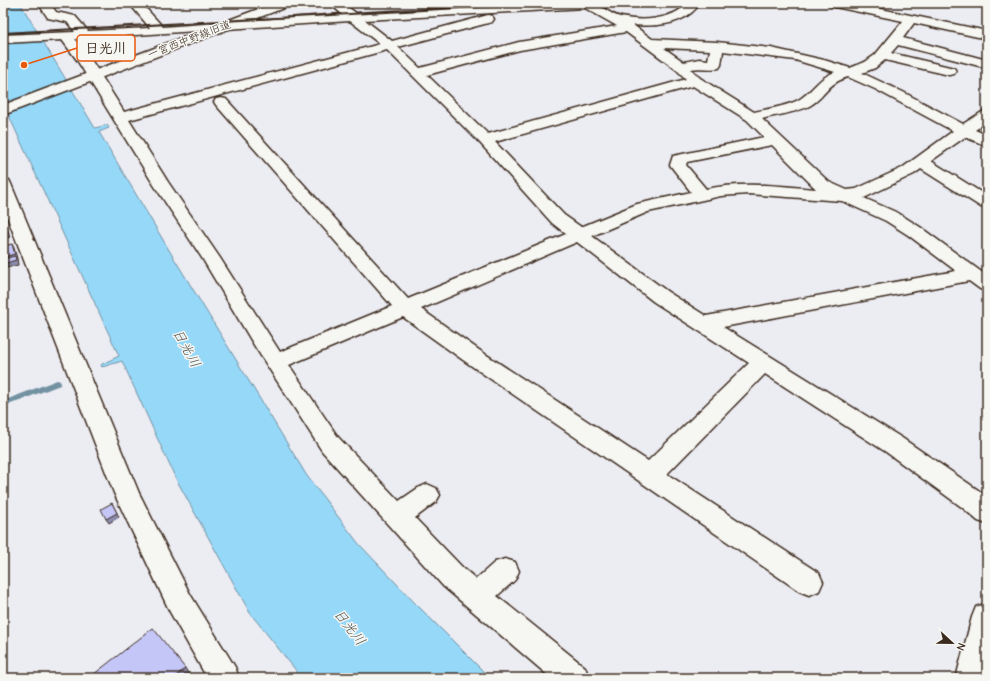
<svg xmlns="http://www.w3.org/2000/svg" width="990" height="681" font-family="'Comic Neue','Klee One',sans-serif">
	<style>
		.water { fill: #96d8f8; stroke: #7292a1 }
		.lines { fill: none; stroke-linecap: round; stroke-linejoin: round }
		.stream { fill: #7292a1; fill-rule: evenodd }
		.minor-casing { stroke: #3b2a1e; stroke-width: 3 }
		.tertiary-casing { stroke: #3b2a1e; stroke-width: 3 }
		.secondary-casing { stroke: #3b2a1e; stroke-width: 3 }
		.minor { fill: #f6f6f2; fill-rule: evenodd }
		.tertiary { fill: #f6f6f2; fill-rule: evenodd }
		.secondary { fill: #f6f6f2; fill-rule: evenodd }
		.rail { stroke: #3b2a1e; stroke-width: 2 }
		.shaded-wall { fill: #8a8bae; stroke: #3b2a1e }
		.building { fill: #c5c6f8; stroke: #3b2a1e }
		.labels { text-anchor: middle; stroke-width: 3; stroke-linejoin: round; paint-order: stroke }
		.far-street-label { font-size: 11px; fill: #3b2a1e; stroke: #f6f6f2 }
		.water-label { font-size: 14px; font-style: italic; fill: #525654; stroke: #f6f6f2 }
		.leader { fill: none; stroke: #e8590c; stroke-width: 1.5 }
		.callout-dot { fill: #e8590c; stroke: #f6f6f2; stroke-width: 1.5 }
		.callout { fill: #f6f6f2; stroke: #e8590c; stroke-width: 1.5 }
		.callout-label { font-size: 14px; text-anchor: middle; font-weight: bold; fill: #3b2a1e }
	</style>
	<rect width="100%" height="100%" fill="#ececf3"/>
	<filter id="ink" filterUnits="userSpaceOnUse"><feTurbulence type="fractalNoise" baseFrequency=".025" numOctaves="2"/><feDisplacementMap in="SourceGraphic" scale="8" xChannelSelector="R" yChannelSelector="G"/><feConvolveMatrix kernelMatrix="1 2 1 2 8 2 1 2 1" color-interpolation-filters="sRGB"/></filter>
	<g filter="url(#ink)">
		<path class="water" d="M3 3H20L95 128 107 125 109 128 99 132 172 255 307 476 359 544 415 603 490 678H302L250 613 175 477 122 361 102 367 101 366 102 364 119 356 3 103Z"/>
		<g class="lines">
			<path class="stream" d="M57 380 60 381 61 383 60 385 3 407V401Z"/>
			<defs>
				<path id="minor" d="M38 3H50L56 12 75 16 88 31 150 28 129 3H141L163 27 342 14 329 3H342L356 13 547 3H617L615 6 601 7C607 10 614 16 621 17 641 22 673 20 688 3H700C686 25 656 27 633 25L652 39 717 42 771 48 824 60 850 68 865 62 875 55 903 21 835 7 831 6 829 3H852L987 31V39L914 23 903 38 987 60V68L898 45 891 53 954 68 956 71 954 74 949 75 885 60 875 68 862 73 903 92 963 124 982 112 987 111V122L975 130 987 135V146L965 137 931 161 987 196V208L981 207 921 169 914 174 864 198 898 213 920 227 987 276V291L980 289 969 281 723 327 902 438 981 492 987 498V524L978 521 963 508 886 452 765 374 667 474 819 573 823 582 819 591 809 595 799 591 463 360 403 317 289 365 338 437 399 501 418 488 427 484 436 488 440 495 436 502 415 518 463 568 476 579 495 562 505 559 515 562 519 571 515 580 497 596 585 667 589 678H551L443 586 322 451 254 345 202 258 152 182 77 60 62 40 3 43V35L75 32 67 22 48 18ZM585 8 617 26 519 42 420 68 398 47 492 22 494 19 492 16 488 15 392 41 365 20ZM350 21 380 44 124 112 90 58 75 39ZM626 32 677 70 686 79 488 134 427 75 520 50ZM664 48 710 50 708 60 699 59 684 62ZM387 50 480 143 552 223 566 234 408 299 226 99 221 98 216 99 214 102 216 105 392 306 280 352 220 258 168 182 129 120ZM723 51 795 60 835 72C818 78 814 90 800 99 789 106 767 109 754 112L700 78 691 69C701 67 710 70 719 68L721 65ZM848 77 875 89 953 131 902 168 856 189 847 190 829 182 762 119C776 115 800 112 811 105 827 95 826 84 848 77ZM693 86 747 120 764 137 673 156 670 165 691 192 637 204 581 227 564 215 495 142ZM772 145 816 189C779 186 743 181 706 189L686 165 687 162ZM748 194 842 201 886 221 908 235 956 271 706 316 668 292 592 236 648 212 721 196ZM577 242 654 302 749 363 648 461 479 350 421 309Z
					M3 179 9 180 11 184 139 493 190 594 235 667 239 678H207L170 612 114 493 3 206Z"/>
				<path id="tertiary" d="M274 3H291L289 6 3 115V105Z"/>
				<path id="secondary" d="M987 603V678H956L972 617 976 607Z"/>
			</defs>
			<use href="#minor" class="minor-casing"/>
			<use href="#tertiary" class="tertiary-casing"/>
			<use href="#secondary" class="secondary-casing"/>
			<use href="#minor" class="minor"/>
			<use href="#tertiary" class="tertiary"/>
			<use href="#secondary" class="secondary"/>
			<path class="rail" d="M3 33 551 3"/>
		</g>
		<path class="shaded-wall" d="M3 219 6 224 10 237 3 240Z
			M12 244 14 248 17 258 18 265 3 269V257Z
			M112 503 119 517 109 523 106 519Z
			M185 668 191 678H174Z"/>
		<path class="building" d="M3 221 6 229 3 230Z
			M12 244 15 254 3 257V246Z
			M15 256 16 260 3 264V259Z
			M112 503 117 513 106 519 101 509Z
			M153 628 185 668 174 678H89Z"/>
	</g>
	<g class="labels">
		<g class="far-street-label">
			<text transform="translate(189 39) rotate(-21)" y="4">一宮西中野線旧道</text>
		</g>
		<g class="water-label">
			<text transform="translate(187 348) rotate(61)" y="5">日光川</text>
			<text transform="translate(350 627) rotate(52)" y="5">日光川</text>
		</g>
	</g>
	<path class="leader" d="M24 65L77 48"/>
	<circle class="callout-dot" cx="24" cy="65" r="4"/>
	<rect class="callout" x="77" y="35" width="58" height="26" rx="4"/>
	<g class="callout-label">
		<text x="106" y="53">日光川</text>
	</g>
	<rect width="990" height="681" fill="none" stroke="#f6f6f2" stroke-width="16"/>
	<rect x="8" y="8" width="974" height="665" fill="none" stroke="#3b2a1e" stroke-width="1.5" filter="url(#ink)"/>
	<g transform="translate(952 643) rotate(112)" stroke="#f6f6f2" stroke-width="3" paint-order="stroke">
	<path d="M0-3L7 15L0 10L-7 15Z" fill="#3b2a1e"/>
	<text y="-6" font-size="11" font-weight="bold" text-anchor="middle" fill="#3b2a1e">N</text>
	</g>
</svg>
